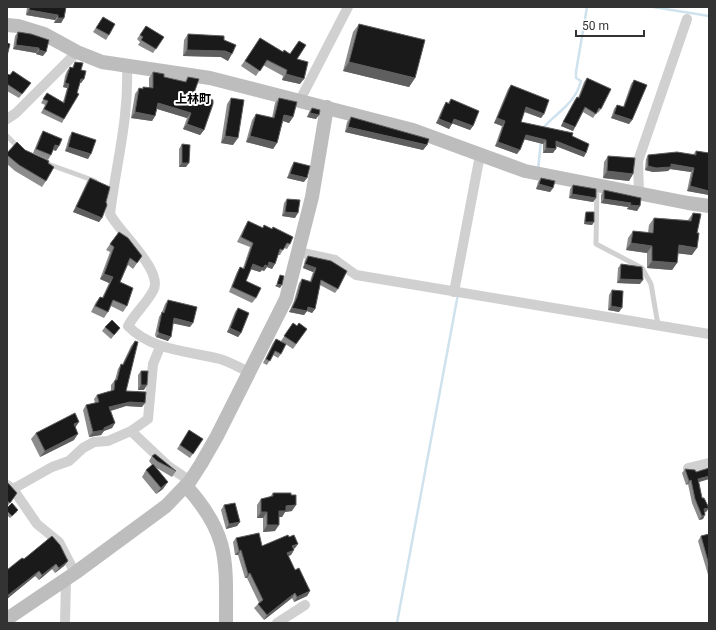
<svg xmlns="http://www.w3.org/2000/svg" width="716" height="630" font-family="Roboto,'Noto Sans JP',sans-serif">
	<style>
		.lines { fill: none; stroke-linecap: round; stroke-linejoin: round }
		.stream { stroke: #cfe2ee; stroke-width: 2.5 }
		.lane { stroke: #d0d0d0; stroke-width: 5 }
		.street { stroke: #d0d0d0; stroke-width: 10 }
		.secondary { stroke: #bdbdbd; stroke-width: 14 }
		.wall { fill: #8c8c8c }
		.shaded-wall { fill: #5f5f5f }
		.building { fill: #1a1a1a; stroke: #5f5f5f }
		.labels { text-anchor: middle; stroke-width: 4; stroke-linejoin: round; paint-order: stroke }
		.quarter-label { font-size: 12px; font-weight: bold; fill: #000; stroke: #fff }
	</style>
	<rect width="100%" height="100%" fill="#fff"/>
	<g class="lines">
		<path class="stream" d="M653 7 709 16
			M543 128C557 112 575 104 581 81L576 78V72L587 7
			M538 170 541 141
			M397 623 458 294"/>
		<path class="lane" d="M7 136 19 148
			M48 164 95 181
			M597 186 596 244 642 268 651 284 658 325"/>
		<path class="street" d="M127 67C129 119 116 164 110 214 119 232 165 272 153 291 146 304 135 313 128 326 152 351 189 351 220 359 230 362 240 368 249 372
			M300 100 348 7
			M7 119 16 113 77 52
			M639 194 638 161 687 19
			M298 252 335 260 356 275 709 334
			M454 292 480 155
			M131 431 168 466 190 481
			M688 468 709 463
			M7 485 13 489 37 524 59 542 75 573
			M13 489 52 467 69 461 83 448 94 442 108 441 131 431 148 419 153 364 160 347
			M65 623 66 580
			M277 623 305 605"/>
		<path class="secondary" d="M7 25 18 26 44 34 77 52 102 62 210 78 413 130 525 171 688 203 709 206
			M186 486C230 535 226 560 226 623
			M7 619 75 573 166 506 190 481 201 464 217 436 286 299 312 197 327 107"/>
	</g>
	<path class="wall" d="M27 7H66L64 18 61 23H54L55 20 26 15Z
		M103 17 109 35 106 40 93 32Z
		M359 24 415 78 409 87 343 71 353 32Z
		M146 26 164 37 153 53 138 45 140 42 137 39Z
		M18 32 31 34 43 56 36 54V53L13 49 15 36Z
		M188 34 224 40 228 61 221 57 183 56 184 40Z
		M260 38 283 52 290 54 299 41 297 59 300 84 282 80 283 76 263 65 256 76 241 66Z
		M75 62 81 70 84 79 81 83H80L64 119 62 123 41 113 45 105 41 103 47 93 63 102 67 88 63 87 65 76 67 71 70 67 72 68Z
		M153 72 164 77 185 82 188 77 194 93 204 130 200 135 183 129 187 118 157 109 155 116 152 121 131 118 135 94 139 88 142 89 143 87 149 88V78Z
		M7 74 31 83 19 98 7 91Z
		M587 78 601 109 598 113 597 112 593 118 583 112 573 131 561 126 574 101 577 97 578 98 584 82Z
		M634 80 632 120 629 124 611 118 614 109 617 105 623 107 631 84Z
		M511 85 544 114 541 118 524 112 521 122 572 136 584 157 556 146 553 153H543V144L524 139 517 154 495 146 502 126 494 123 508 89Z
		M231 98 233 145 221 143 227 104Z
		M279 98 293 117 289 123 283 121 277 143 273 149 246 142 252 120 256 114 272 118 275 103Z
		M451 99 473 126 470 130 452 123 449 129 436 123 443 107 446 102 448 103Z
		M312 108 316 119 307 117 309 112Z
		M351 117 427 145 423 150 345 132 347 122Z
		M43 131 56 151 53 150 51 155 48 160 33 153 40 136Z
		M72 132 88 159 65 151 69 137Z
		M182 144 186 167H179V149Z
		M25 150 48 163 46 181 42 187 15 171 7 164V153Z
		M696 151 709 153V195L687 191 691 172 670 169 668 171 653 172 645 170 646 159 648 155H693Z
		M608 156 633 174 629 181 603 178 604 162Z
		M294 162 304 182 287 178 291 167Z
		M90 178 102 218 99 222 73 212 87 182Z
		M541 178 553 188 550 192 536 189 538 182Z
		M573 185 596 198 593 202 569 198 570 189Z
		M604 190 640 206 637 211 627 209 628 207 601 203V195Z
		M287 199 295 218 282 216 284 203Z
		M586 212 594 222 592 225 584 224 585 214Z
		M693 213 692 255 678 253 677 263 672 270 647 268V253L626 250 628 238 633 231 648 233 649 225 654 218 688 220Z
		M248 221 262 228 264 225 290 244 287 249 284 248 280 255H278L272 269 267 267 264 271 262 270 260 272 251 269 246 281 256 298 252 303 229 292 237 272 240 267 243 268 250 247 237 242 245 226Z
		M110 244 142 256 133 269 128 265 120 282 127 306 123 312 111 306 108 312 104 318 91 312 96 302 100 297 102 298 109 283 100 279 110 252 106 250Z
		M308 256 338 289 335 293 320 285 315 309 312 313 307 311 304 315 289 312 294 301 299 283 302 279 310 281 313 272 303 268 305 260Z
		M621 264 640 284 617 283 618 268Z
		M612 290 619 312 608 310 609 295Z
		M168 300 190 327 173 323 168 341 156 337 155 335 159 317 162 312 165 304Z
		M238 308 241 333 238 337 227 332 235 312Z
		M293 323 297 326 307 329 293 349 281 341Z
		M105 327 120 328 111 339 102 331Z
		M276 339 281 354 278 358 273 355 267 365 263 363 273 343Z
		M135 341 126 391 142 407 126 406 111 411 115 423 112 428 104 431 101 435 89 437 83 410 86 405 95 403 94 399 97 395 111 391V385L115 380 118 369 121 364 122 365 131 346Z
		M141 371 144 390H138V375Z
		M75 427 74 440 40 457 31 439 36 433Z
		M189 430 203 439 190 458 177 449Z
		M152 456 176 471 172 477 155 467 163 489 156 494 142 477 146 470 152 465 149 461Z
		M709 468V479L699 482 702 498 709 508 705 512 703 519 699 520 692 503 688 484 686 485 682 473 685 469 696 472Z
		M7 482 17 493 7 507Z
		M273 493 292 511 285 512 282 517H279L275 531 263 532V518H257V505L261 499 270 497Z
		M224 505 240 522 237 526 226 529 221 510Z
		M7 508 17 512 10 518 7 515Z
		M709 519V528H708V520Z
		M709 534V578L698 541 701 536Z
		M289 537 298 544 295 548 294 549 291 555 288 556 295 570 310 591 307 596 294 602 292 598 264 620 254 608 259 603 247 578H245L238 555H235L233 542 236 538 262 546Z
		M24 559 68 561 64 566 55 573 52 569 39 580 35 576 9 597Z"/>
	<path class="shaded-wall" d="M29 10 58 15 55 20 26 15Z
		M58 18H64L61 23H54Z
		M16 45 39 48 36 53 13 49Z
		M39 50 46 52 43 56 36 54Z
		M187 50 225 51 232 54 228 61 221 57 183 56Z
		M349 62 415 78 409 87 343 71Z
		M286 74 304 79 300 84 282 80Z
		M81 79H84L81 83H78Z
		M65 83 69 84 67 88 63 87Z
		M158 103 191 113 187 118 154 108Z
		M526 107 544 114 541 118 523 111Z
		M135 112 155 116 152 121 131 118Z
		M310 113 319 115 316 119 307 117Z
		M614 114 632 120 629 124 611 118Z
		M284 115 293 117 289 123 280 120Z
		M497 118 505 121 502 126 494 123Z
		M439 119 452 124 449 129 436 123Z
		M454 119 473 126 470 130 451 123Z
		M563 122 575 127 573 131 561 126Z
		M187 124 204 130 200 135 183 129Z
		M348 127 427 145 423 150 345 132Z
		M526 135 546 140 543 144 523 139Z
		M225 136 238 138 233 145 221 143Z
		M250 136 277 143 273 149 246 142Z
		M556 141 586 153 584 157 553 145Z
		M498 142 520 150 517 154 495 146Z
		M55 145 59 146 56 151 52 149Z
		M68 147 91 154 88 159 65 151Z
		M546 148 556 149 553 153H543Z
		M182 163H189L186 167H179Z
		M671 164 694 168 691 172 670 169 668 171 653 172 645 170 648 166Z
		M607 171 633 174 629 181 603 178Z
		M290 174 307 178 304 182 287 178Z
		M539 184 553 188 550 192 536 189Z
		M690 186 709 191V195L687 191Z
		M572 194 596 198 593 202 569 198Z
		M604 199 631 203 628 207 601 203Z
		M630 205 640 206 637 211 627 209Z
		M76 207 102 218 99 222 73 212Z
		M285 212 298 213 295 218 282 216Z
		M585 222H594L592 225 584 224Z
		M631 243 652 246 647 253 626 250Z
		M679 245 697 248 692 255 674 253Z
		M652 261 677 263 672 270 647 268Z
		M269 262 275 264 272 269 267 267 264 271 262 270 260 272 250 269 253 264 265 265Z
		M305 264 316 268 313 272 303 268Z
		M104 274 113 277 109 283 100 279Z
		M620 279 643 280 640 284 617 283Z
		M277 284 282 285 280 288 275 286Z
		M611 306 622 308 619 312 608 310Z
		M308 307 315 309 312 313 307 311 304 315 289 312 292 308Z
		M174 318 193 323 190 327 171 323Z
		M230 328 241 333 238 337 227 332Z
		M159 333 171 337 168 341 156 337Z
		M141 385H147L144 390H138Z
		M130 402 145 403 142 407 126 406 106 412 109 407Z
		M79 422 75 428 74 424Z
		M115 423 112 428 104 431 101 435 89 437 93 432Z
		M78 434 74 440 40 457 45 451Z
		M709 476V479L695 483 698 479Z
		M691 480 688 484 686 485 689 481Z
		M168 482 163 489 156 494 161 488Z
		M296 505 292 511 285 512 282 517H274L279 511 286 506Z
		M709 508 706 512 701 514 704 509Z
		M261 512H267L263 518H257Z
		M705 515 703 519 699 520 702 516Z
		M240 522 237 526 226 529 229 524Z
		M267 525H279L275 531 263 532Z
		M298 544 295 548 289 550 292 546Z
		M241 550 238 555H235L239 551Z
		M294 550 291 555 284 558 287 553Z
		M68 561 64 566 55 573 59 568Z
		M56 564 52 569 39 580 42 575Z
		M39 571 35 576 7 599V596Z
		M250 573 247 578H245L248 574Z
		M310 591 307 596 294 602 297 597Z
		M295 593 292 598 264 620 267 615Z"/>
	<path class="building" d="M30 7H66L64 18H58V15L29 10Z
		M103 17 115 24 109 35 96 28Z
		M359 24 425 40 415 78 349 62Z
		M146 26 164 37 156 49 141 40 143 37 140 35Z
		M18 32 31 34 49 40 46 52 39 50V48L16 45Z
		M188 34 224 36V40L236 45 232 54 225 51 187 50Z
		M260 38 283 52 284 50 290 54 299 41 306 45 297 59 308 62 304 79 286 74 287 70 267 60 260 71 245 61Z
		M7 43 10 44 7 56Z
		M75 62 83 63 81 70 86 71 84 79H81L77 93 79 94 64 119 44 109 48 101 43 99 47 93 64 103 69 84 65 83 68 73 70 67 73 68Z
		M13 71 31 83 22 94 7 84V74L10 75Z
		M153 72 164 74V77L186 82 188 77 199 79 194 93 213 100V104L204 130 187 124 191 113 158 103 155 116 135 112 139 88 143 89V87L153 88Z
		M587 78 611 89 601 109 599 108 596 114 585 107 575 127 563 122 577 97 579 98Z
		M634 80 647 85 632 120 614 114 617 105 624 107Z
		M511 85 549 100 544 114 526 107 521 122 573 133 572 136 589 144 586 153 556 141V149L546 148V140L526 135 520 150 498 142 505 121 497 118Z
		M231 98 244 100 238 138 225 136Z
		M279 98 297 102 293 117 284 115 277 143 250 136 256 114 274 118Z
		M451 99 479 111 473 126 454 119 452 124 439 119 446 102 449 104Z
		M312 108 320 110 319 115 310 113Z
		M351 117 429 139 427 145 348 127Z
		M43 131 62 139 59 146 55 145 51 155 36 149Z
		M72 132 96 140 91 154 68 147Z
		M17 142 25 150 49 161 48 163 54 167 46 181 19 165 7 155V153Z
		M182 144 190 145 189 163H182Z
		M696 151 709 153V191L690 186 694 168 671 164V167L656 168 648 166V155L677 152 696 155Z
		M608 156 635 158 633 174 607 171Z
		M294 162 310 166 307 178 290 174Z
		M90 178 110 187 106 202 107 205 102 218 76 207Z
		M541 178 555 181 553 188 539 184Z
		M573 185 596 189V198L572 194Z
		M604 190 641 198 640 206 630 205 631 203 604 199Z
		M287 199 300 200 298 213 285 212Z
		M586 212H594V222H585Z
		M693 213 701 214 697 233H699L697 248 679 245 677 263 652 261V246L631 243 633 231 653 233 654 218 691 221Z
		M248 221 263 228 264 225 272 229 273 227 293 237 290 244 287 243 283 250 280 249 275 264 269 262 268 266 265 265 263 268 253 264 246 281 261 288 256 298 232 287 240 267 244 269 253 243 241 237Z
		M119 232 128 238 142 256 137 263 130 258 120 282 133 288 127 306 113 300 108 312 95 306 100 297 103 298 113 277 104 274 114 247 110 244Z
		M308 256 331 261 347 271 338 289 321 280 315 309 308 307 307 311 292 308 297 297 302 279 311 282 316 268 305 264Z
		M621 264 642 267 643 280 620 279Z
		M280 275 284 276 282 285 277 284Z
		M612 290 623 291 622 308 611 306Z
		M168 300 197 307 193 323 174 318 171 337 159 333 158 331 162 312 164 313Z
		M238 308 249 313 241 333 230 328Z
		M112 320 120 328 114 335 105 327Z
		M293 323 297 326 299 323 307 329 296 344 284 336Z
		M276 339 286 344 281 354 275 351 270 361 266 359Z
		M135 341 138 342 126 391 146 392 145 403 130 402 109 407 115 423 104 428V430L93 432 86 405 99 402 97 395 114 390 115 380H117L121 364 123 365Z
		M141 371H148L147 385H141Z
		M75 413 79 422 74 424 78 434 45 451 36 433Z
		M189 430 203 439 193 454 180 445Z
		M155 454 176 471 157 461 152 456Z
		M153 464 168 482 161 488 146 470Z
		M709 468V476L698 479 702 498H704L709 508 704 509 705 515 702 516 695 499 691 480 689 481 685 469 695 470 696 472Z
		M7 482 17 493 10 503 7 501Z
		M273 493H291V495H296V505L286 506V511H279V525H267V512H261V499L273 496Z
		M12 503 18 510 12 516 7 511V508Z
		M235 503 240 522 229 524 224 505Z
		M259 533 262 546 288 535 289 537 294 535 298 544 292 546 294 550 287 553 295 570 299 568 310 591 297 597 295 593 267 615 258 604 263 600 250 573 248 574 241 550 239 551 236 538Z
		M709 534V565L701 536Z
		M52 536 60 545 68 561 59 568 56 564 42 575 39 571 7 596 9 597 7 599V570L22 558 24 559Z"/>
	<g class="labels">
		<g class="quarter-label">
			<text x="193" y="103">上林町</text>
		</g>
	</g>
	<rect width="716" height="630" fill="none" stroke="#333333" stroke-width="16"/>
	<path d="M576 30v6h68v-6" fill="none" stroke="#333333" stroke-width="2"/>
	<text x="582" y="30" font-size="12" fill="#333333" stroke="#ffffff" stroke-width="3" paint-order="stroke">50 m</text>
</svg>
